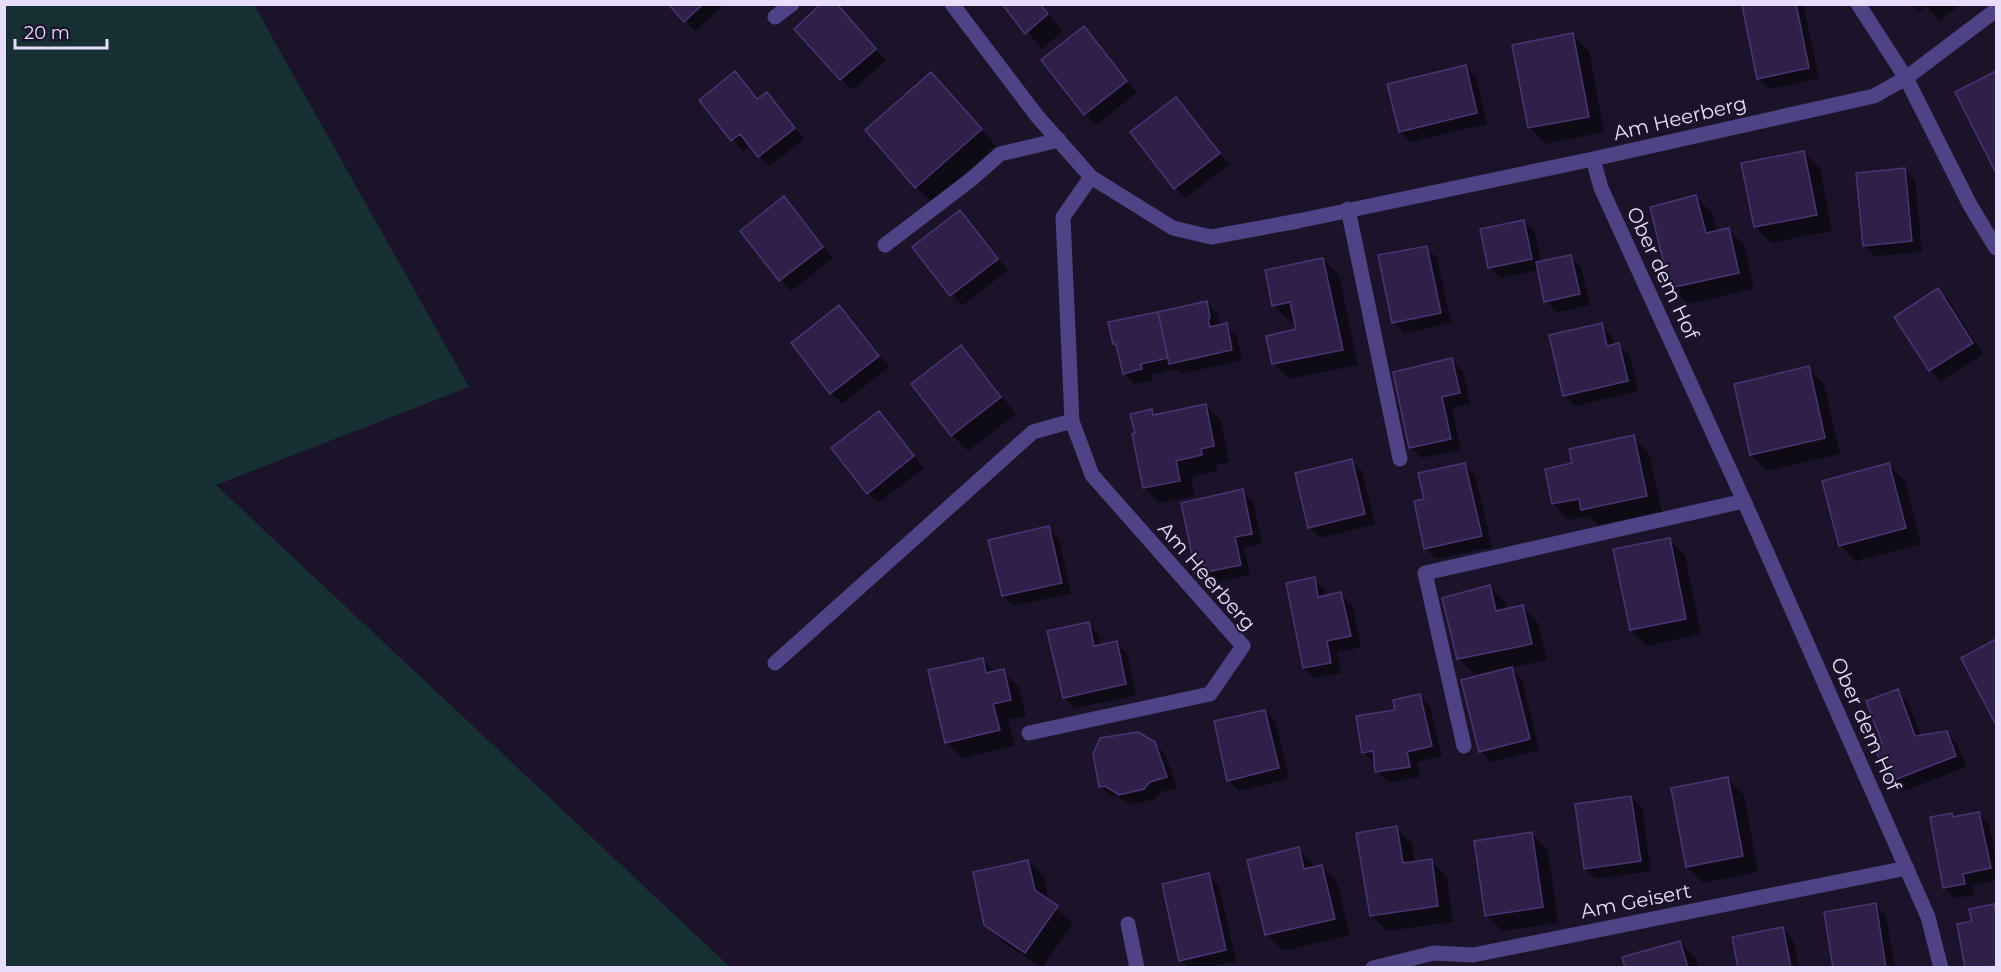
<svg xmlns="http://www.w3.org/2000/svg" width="2001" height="972" font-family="Montserrat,sans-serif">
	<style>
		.green { fill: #163034 }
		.shadow { fill: #0007 }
		.building { fill: #2f204a; stroke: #4b3474; stroke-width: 1.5 }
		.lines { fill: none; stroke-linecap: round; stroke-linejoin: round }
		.service { stroke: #4f4285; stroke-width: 15 }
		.minor { stroke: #4f4285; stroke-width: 15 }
		.labels { text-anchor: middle; stroke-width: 4.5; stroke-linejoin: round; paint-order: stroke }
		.street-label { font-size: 20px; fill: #e7defd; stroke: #1b132a }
	</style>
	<rect width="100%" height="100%" fill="#1b132a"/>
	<path class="green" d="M5 4 254 5 469 387 216 485 730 967H5Z"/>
	<path class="shadow" d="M670 4H725L695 31Z
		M1003 4H1040L1063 31 1042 49Z
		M1755 4H1801L1804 7 1819 78 1770 89 1759 78Z
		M1911 4H1961L1939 21 1926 6 1919 12Z
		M841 9 886 60 852 90 796 29Z
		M1084 28 1137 92 1096 125 1085 114Z
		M1573 35 1589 51 1604 132 1546 144 1530 128 1514 47Z
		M1465 67 1476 77 1487 124 1411 142 1400 132Z
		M735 73 759 100 767 94 804 139 769 167 750 145 743 151 701 100Z
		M1996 73V170L1957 93Z
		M946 89 996 146 932 202 916 187Z
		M1175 99 1229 164 1186 198 1175 188Z
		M1804 152 1820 168 1832 231 1771 243 1755 227 1743 164Z
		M1904 169 1915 180 1922 252 1875 256 1864 246Z
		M1696 197 1712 213 1717 232 1728 229 1744 245 1754 289 1688 304 1672 288 1652 208Z
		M783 198 833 258 791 291 742 231Z
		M959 212 1008 270 962 306 914 247Z
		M1524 222 1535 232 1541 263 1570 256 1581 267 1590 305 1557 312 1546 301 1539 270 1500 278 1489 267Z
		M1426 247 1437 258 1451 323 1404 333 1394 322Z
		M1323 259 1339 275 1358 365 1289 379 1273 363 1298 331 1295 320 1289 321 1273 305Z
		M1938 290 1949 301 1983 354 1941 381 1930 370 1896 318Z
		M1206 302 1217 313 1220 326 1226 325 1237 336 1242 360 1181 374 1177 369 1151 375 1152 380 1135 384 1124 373 1119 348 1115 344Z
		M839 307 889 367 842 404 831 393 793 343Z
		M1601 325 1612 336 1614 346 1619 345 1630 356 1638 391 1575 406 1564 395Z
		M961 347 976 363 1016 414 968 451 952 435 913 384Z
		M1452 360 1463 371 1470 404 1452 408 1461 450 1421 458 1411 447Z
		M1808 368 1824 384 1840 454 1767 471 1751 455 1736 385Z
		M1205 405 1221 421 1229 462 1216 465 1217 471 1191 477 1195 496 1160 503 1144 487 1152 411 1157 415Z
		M879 413 924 468 878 503 868 493Z
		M1633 437 1649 453 1662 512 1598 525 1589 516 1569 520 1553 504 1574 464Z
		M1351 460 1362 471 1375 524 1320 538 1310 527Z
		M1464 464 1475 475 1492 547 1436 559 1425 548 1426 500Z
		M1889 465 1905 481 1921 544 1856 561 1840 545Z
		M1242 491 1253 502 1262 544 1244 548 1250 575 1208 584 1197 574Z
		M1049 528 1059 539 1071 593 1014 606 1003 596Z
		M1669 539 1685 555 1701 634 1647 646 1631 630Z
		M1314 579 1325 590 1326 597 1341 594 1352 605 1361 647 1337 652 1341 673 1315 678 1304 668Z
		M1489 587 1505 602 1507 610 1523 607 1538 623 1547 660 1510 668 1522 680 1539 750 1491 762 1481 751 1487 672 1475 675 1459 659Z
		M1088 624 1099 635 1101 646 1116 642 1127 653 1136 695 1075 708 1064 697Z
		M1996 642V722L1963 659Z
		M983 660 996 673 1003 671 1019 687 1026 716 1008 720 1015 746 962 758 946 742Z
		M1897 691 1908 702 1921 737 1946 732 1957 743 1966 767 1901 792 1890 781 1884 744Z
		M1419 696 1430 706 1442 756 1417 762 1420 777 1388 782 1377 771 1374 763 1363 752 1397 711Z
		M1265 711 1276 722 1289 779 1239 791 1229 780Z
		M1154 743 1165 754 1177 788 1161 792 1155 799 1131 805 1117 796 1111 797 1101 786Z
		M1728 779 1744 795 1758 872 1703 883 1687 867Z
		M1631 797 1642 808 1651 871 1596 879 1585 869Z
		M1978 813 1989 824 1996 860V880L1973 885 1975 895 1955 898 1944 887 1951 814 1955 818Z
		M1397 828 1412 844 1415 863 1431 861 1447 877 1453 922 1387 931 1371 915Z
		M1532 834 1548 850 1558 923 1502 931 1486 915Z
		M1299 849 1316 868 1321 866 1337 882 1350 935 1283 951 1267 935 1249 861Z
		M1028 861 1044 877 1049 902 1073 923 1042 968 1002 941 986 924Z
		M1208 875 1219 886 1236 961 1206 968H1188L1181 960Z
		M1875 905 1886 915 1895 968H1835Z
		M1994 905 1996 908V968H1967L1974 922Z
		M1783 929 1793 939 1799 968H1739Z
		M1680 943 1696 959 1698 968H1627Z"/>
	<path class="building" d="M668 4H703L684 22Z
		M821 4H837L876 49 840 80 794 29Z
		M1002 4H1040L1048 14 1025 34Z
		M1747 4H1796L1809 68 1757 79 1742 5Z
		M1084 26 1127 81 1084 115 1041 60Z
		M1573 33 1589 117 1528 128 1512 45Z
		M1466 65 1477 113 1399 132 1387 84Z
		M735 71 757 99 767 92 795 128 758 157 740 134 731 141 699 100Z
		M1996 71V173L1955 92Z
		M931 72 982 129 915 188 865 130Z
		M1176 97 1220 153 1174 189 1130 132Z
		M1804 151 1817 215 1754 227 1741 163Z
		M1905 168 1912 241 1863 246 1856 173Z
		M1696 195 1706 233 1729 228 1739 273 1670 288 1650 207Z
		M784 196 823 247 779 281 740 231Z
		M960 210 998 259 950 296 912 247Z
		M1524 220 1532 259 1488 268 1480 229Z
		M1427 246 1441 313 1392 323 1378 255Z
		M1571 255 1580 294 1544 302 1536 262Z
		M1323 258 1343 350 1272 364 1266 336 1296 329 1290 302 1272 306 1265 270Z
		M1938 288 1973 343 1929 371 1894 317Z
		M1207 301 1210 318 1208 319 1210 327 1227 323 1232 350 1169 364 1158 312Z
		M839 305 879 356 830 394 791 343Z
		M1158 312 1168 358 1141 364 1142 369 1123 374 1116 344H1113L1108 322Z
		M1602 323 1607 346 1619 343 1628 381 1563 396 1549 335Z
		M961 345 1001 397 951 436 911 384Z
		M1452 358 1460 393 1442 397 1451 439 1409 448 1393 372Z
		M1809 366 1825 438 1750 455 1734 384Z
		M1206 404 1214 446 1201 449 1202 455 1176 461 1180 481 1143 488 1132 434 1135 433 1130 414 1152 409 1153 415Z
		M879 411 914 456 867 494 831 448Z
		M1634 435 1647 496 1581 510 1579 499 1552 504 1545 469 1572 463 1569 449Z
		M1352 459 1365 514 1308 528 1295 473Z
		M1465 463 1482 536 1424 549 1414 501 1424 499 1418 473Z
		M1889 463 1906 528 1839 546 1822 481Z
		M1243 489 1252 534 1235 537 1241 565 1196 574 1181 503Z
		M1049 526 1062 583 1002 596 988 540Z
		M1670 538 1686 619 1630 630 1613 549Z
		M1315 577 1318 597 1341 592 1351 636 1327 641 1331 663 1303 668 1286 583Z
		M1490 585 1496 611 1523 605 1532 644 1457 659 1442 598Z
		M1089 622 1094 646 1117 641 1126 684 1063 698 1047 631Z
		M1996 639V725L1961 658Z
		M983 658 986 673 1004 669 1011 700 993 704 1000 730 945 743 928 670Z
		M1512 667 1530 739 1479 752 1461 680Z
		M1898 689 1915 736 1947 731 1956 756 1889 782 1873 744 1882 743 1866 701Z
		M1420 694 1432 746 1407 752 1410 767 1375 772 1373 751 1362 753 1356 716 1395 710 1393 700Z
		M1265 710 1279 768 1227 781 1214 721Z
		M1138 732 1155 742 1167 777 1150 782 1144 789 1119 795 1105 786 1099 787 1093 754 1100 738Z
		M1728 777 1743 856 1686 867 1671 788Z
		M1631 796 1641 861 1584 869 1575 804Z
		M1979 812 1991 868 1963 874 1965 884 1943 888 1930 817 1952 813 1953 817Z
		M1397 826 1403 863 1432 859 1438 906 1370 916 1356 833Z
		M1532 832 1543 907 1485 916 1474 841Z
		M1299 847 1304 869 1322 865 1335 919 1265 935 1247 860Z
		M1028 860 1035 890 1058 906 1025 953 984 925 973 872Z
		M1209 873 1226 950 1179 961 1162 884Z
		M1876 903 1886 968H1833L1824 912Z
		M1994 904 1996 914V966L1965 968 1957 924 1972 921 1969 909Z
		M1783 927 1791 968H1738L1732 937Z
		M1680 941 1688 968H1625L1622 957Z"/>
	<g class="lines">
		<path class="service" d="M775 17 792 4
			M1348 209 1400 459
			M885 245 973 178 1000 154 1059 140
			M1029 733 1210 694 1243 646
			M1464 746 1425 573 1744 501
			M1128 924 1137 968"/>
		<path class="minor" d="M952 4 1037 116 1091 177 1173 228 1211 237 1298 221 1593 159 1874 96 1906 78 1996 10
			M1858 4 1906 78 1970 205 1996 248
			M1593 159 1601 188 1744 501 1928 917 1941 968
			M1091 177 1063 217 1072 421 1092 475 1243 646
			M775 663 1033 432 1072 421
			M1373 968 1434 953 1473 955 1907 868"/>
	</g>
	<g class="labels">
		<g class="street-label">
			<text transform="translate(1680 118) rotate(-13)" y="7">Am Heerberg</text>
			<text transform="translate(1663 273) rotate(65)" y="7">Ober dem Hof</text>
			<text transform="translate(1207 576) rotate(49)" y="7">Am Heerberg</text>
			<text transform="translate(1866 724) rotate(66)" y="7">Ober dem Hof</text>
			<text transform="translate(1636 901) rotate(-11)" y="7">Am Geisert</text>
		</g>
	</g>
	<rect width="2001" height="972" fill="none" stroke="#e7defd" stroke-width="12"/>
	<path d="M15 39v9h92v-9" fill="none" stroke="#e7defd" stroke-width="3"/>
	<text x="24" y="39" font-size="18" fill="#e7defd" stroke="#1b132a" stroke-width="4.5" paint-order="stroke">20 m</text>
</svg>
